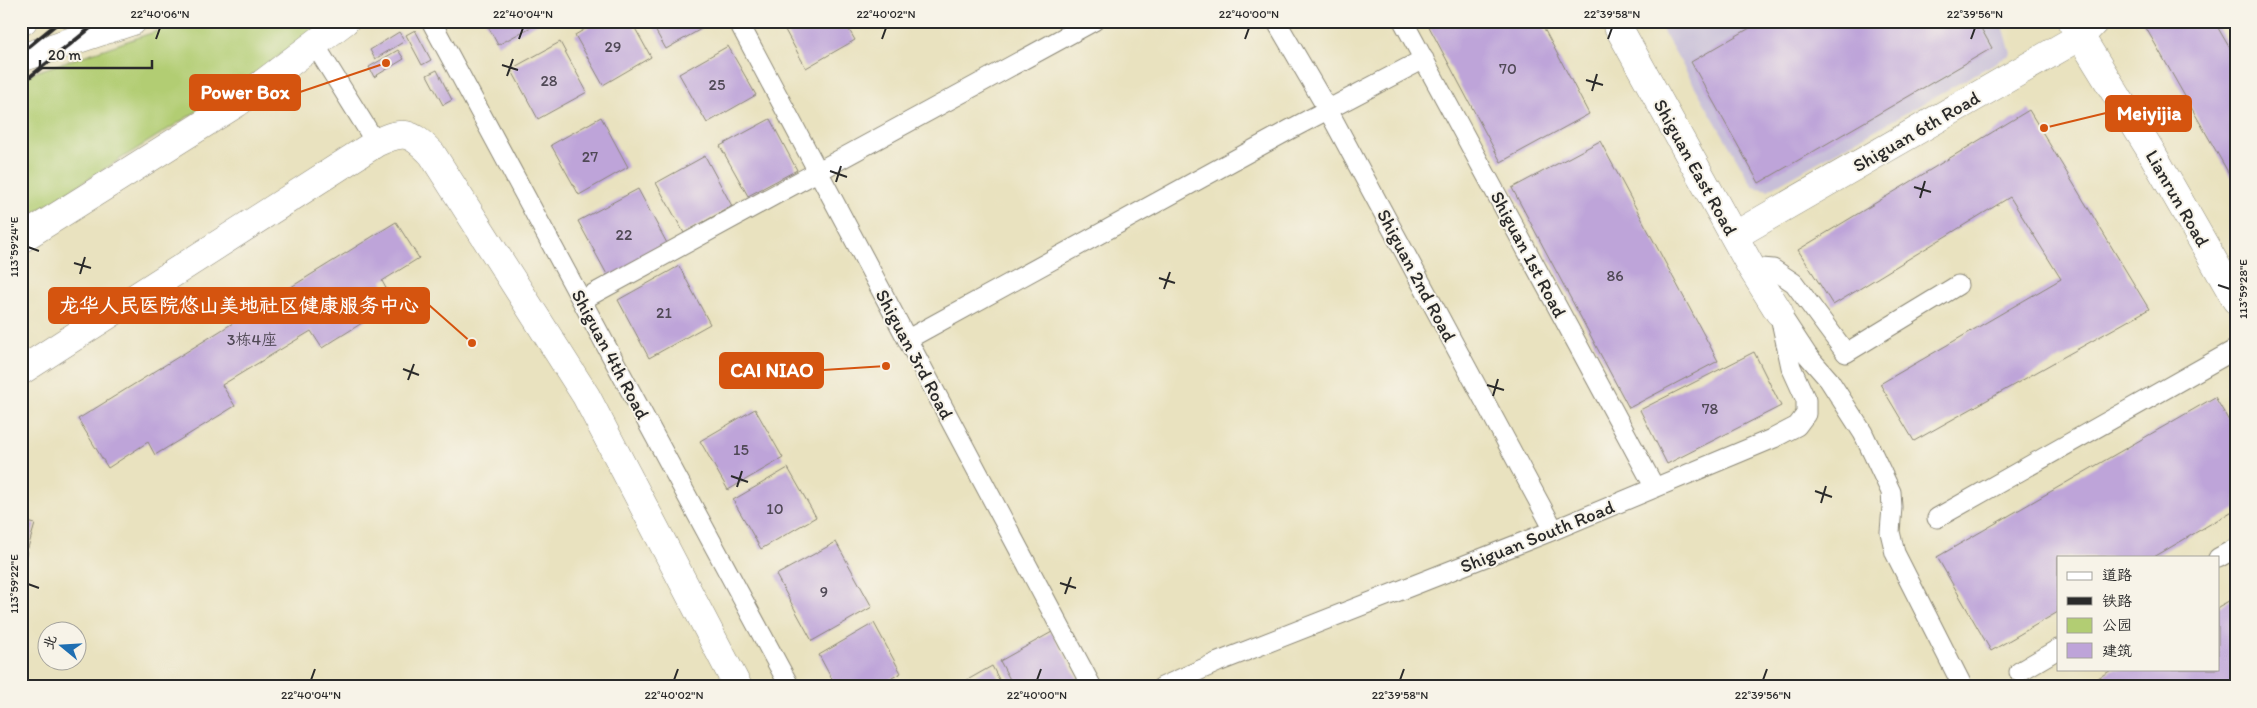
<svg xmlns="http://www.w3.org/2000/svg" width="2257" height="708" font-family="Itim,'LXGW WenKai TC',sans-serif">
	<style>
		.industrial { fill: #c8bfd8 }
		.green { fill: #b2cd73; stroke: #6e7c4f }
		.building { fill: #bea4d9 }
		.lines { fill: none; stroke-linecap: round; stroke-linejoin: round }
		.service-casing { stroke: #8a8675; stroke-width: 21 }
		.minor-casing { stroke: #8a8675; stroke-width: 29 }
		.tertiary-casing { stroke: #8a8675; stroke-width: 29 }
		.secondary-casing { stroke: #8a8675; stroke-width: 29 }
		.primary-casing { stroke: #8a8675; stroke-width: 29 }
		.service { stroke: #fff; stroke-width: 19 }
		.minor { stroke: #fff; stroke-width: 28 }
		.tertiary { stroke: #fff; stroke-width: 28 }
		.secondary { stroke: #fff; stroke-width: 28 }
		.primary { stroke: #fff; stroke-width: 28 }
		.rail { stroke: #2b2b2b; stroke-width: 4 }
		.ticks { fill: none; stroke: #2b2b2b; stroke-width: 2 }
		.labels { text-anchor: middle; stroke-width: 4; stroke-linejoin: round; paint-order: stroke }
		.number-label { font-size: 16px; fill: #504956 }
		.street-label { font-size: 19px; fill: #2b2b2b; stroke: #f7f3e8 }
		.leader { fill: none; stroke: #d5540f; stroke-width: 2 }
		.callout-dot { fill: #d5540f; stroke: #f7f3e8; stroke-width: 2 }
		.callout { fill: #d5540f; stroke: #d5540f; stroke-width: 2 }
		.callout-label { font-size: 20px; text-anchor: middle; font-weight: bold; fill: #fff }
		.neatline { fill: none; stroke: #2b2b2b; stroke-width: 2 }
		.ticks-label { font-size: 12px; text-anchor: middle; fill: #2b2b2b }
	</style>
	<rect width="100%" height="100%" fill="#f7f3e8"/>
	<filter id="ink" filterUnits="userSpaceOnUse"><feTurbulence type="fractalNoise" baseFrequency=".02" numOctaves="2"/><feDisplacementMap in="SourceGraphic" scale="10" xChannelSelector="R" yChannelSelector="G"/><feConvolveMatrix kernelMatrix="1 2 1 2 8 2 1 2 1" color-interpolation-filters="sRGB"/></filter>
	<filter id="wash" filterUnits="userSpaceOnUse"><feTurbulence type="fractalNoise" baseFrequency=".0096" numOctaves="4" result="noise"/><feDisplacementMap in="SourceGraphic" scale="20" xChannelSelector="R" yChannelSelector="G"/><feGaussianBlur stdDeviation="1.12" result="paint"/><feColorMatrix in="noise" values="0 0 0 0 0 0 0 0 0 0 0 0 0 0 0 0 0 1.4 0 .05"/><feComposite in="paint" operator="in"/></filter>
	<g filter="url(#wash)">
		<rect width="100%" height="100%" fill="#e9e2bf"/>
		<path class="industrial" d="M1657 21H1998L2005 32 2011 54 1768 190 1753 187Z"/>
		<path class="green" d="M187 21H325L247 80 21 221V77Z"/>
		<g id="blocks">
			<path class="building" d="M485 21H542L498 45Z
				M599 21H631L651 57 603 85 575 35Z
				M650 21H715L666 49Z
				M780 21H844L855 40 806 68Z
				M1426 21H1540L1589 114 1501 162Z
				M1762 21H1977L1992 48 1759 183 1691 62Z
				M2142 21H2214L2236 59V186Z
				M415 30 431 60 422 65 406 35Z
				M399 32 405 41 375 59 370 50Z
				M560 42 587 92 538 119 511 69Z
				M728 46 756 95 707 123 679 74Z
				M398 50 404 59 374 77 369 67Z
				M437 70 452 100 443 105 427 75Z
				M2029 110 2149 309 1914 441 1880 384 2061 279 2010 197 1833 305 1798 250Z
				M601 117 628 167 579 195 551 145Z
				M770 119 797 170 748 196 720 146Z
				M1600 141 1718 361 1629 408 1512 188Z
				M705 156 732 206 684 233 656 183Z
				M638 189 669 247 610 280 578 221Z
				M396 222 419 258 382 281 394 303 322 348 311 331 222 385 235 406 155 455 148 442 108 468 78 419Z
				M679 266 710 324 649 358 618 300Z
				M1754 352 1781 406 1667 464 1640 410Z
				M2215 397 2236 433V509L2154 557H2058V612L1991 651 1937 557Z
				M755 409 783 458 728 490 700 441Z
				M788 468 816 517 761 549 733 500Z
				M21 520 35 524 22 568H21Z
				M836 542 872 607 812 641 776 575Z
				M2236 597V687H2083L2113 669H2218V607Z
				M874 623 901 673 876 687H836L819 655Z
				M1052 632 1082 687H1014L1000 661Z
				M992 666 1003 687H955Z"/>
		</g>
	</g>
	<g filter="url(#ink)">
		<use href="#blocks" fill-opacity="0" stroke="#8a8675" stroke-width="1"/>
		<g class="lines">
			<defs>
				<path id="service" d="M431 21 790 687
					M738 21 1092 687
					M1276 21 1328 110 1554 530
					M1403 21 1655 488
					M315 45 376 143
					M1751 267 1773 269 1794 283 1846 353 1958 285
					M582 300 1094 21
					M1785 321 1808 356 1829 380 1863 433 1891 492 1892 507 1890 532 1895 553 1963 687
					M908 339 1289 130 1424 59
					M1937 518 2236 349
					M2218 558 2236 548
					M2019 672 2058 649
					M1162 687 1218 662 1554 530 1774 438 1797 426 1806 414V400L1791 367 1779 312"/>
				<path id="minor" d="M1615 21 1751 267 1779 312
					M1734 236 2081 36 2095 21
					M21 371 376 143C403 130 410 131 432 154L586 396 738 687"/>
				<path id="tertiary" d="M2071 21 2149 148 2236 300"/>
				<path id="secondary" d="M21 239 237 103 345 21"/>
				<path id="primary" d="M21 22 23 21
					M21 58 133 21"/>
			</defs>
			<use href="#service" class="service-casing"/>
			<use href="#minor" class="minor-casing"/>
			<use href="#tertiary" class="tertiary-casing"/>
			<use href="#secondary" class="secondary-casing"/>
			<use href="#primary" class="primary-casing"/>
			<use href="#service" class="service"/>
			<use href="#minor" class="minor"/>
			<use href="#tertiary" class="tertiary"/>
			<use href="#secondary" class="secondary"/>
			<use href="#primary" class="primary"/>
			<path class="rail" d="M21 53 60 21
				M21 84 99 21"/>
		</g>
	</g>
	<path class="ticks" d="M156 39 160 28M519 39 523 28M882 39 886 28M1245 39 1249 28M1608 39 1612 28M1971 39 1975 28M502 65 518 70M507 76 513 59M1586 80 1603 85M1592 91 1597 74M830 171 847 177M836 182 841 166M1914 187 1931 192M1920 198 1925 181M28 247 39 251M74 263 91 268M80 274 85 257M1159 278 1175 283M2218 285 2230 289M1164 289 1170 272M403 369 419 375M408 380 414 364M1487 385 1504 390M1493 396 1498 379M731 476 748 482M737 487 742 471M1815 491 1832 497M1821 503 1826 486M1060 583 1076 588M28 584 39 588M1065 594 1071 577M311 680 315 669M674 680 678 669M1037 680 1041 669M1400 680 1404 669M1763 680 1767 669"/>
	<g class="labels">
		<g class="number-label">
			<text x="613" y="52">29</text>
			<text x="1508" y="74">70</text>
			<text x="549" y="86">28</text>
			<text x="717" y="90">25</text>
			<text x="590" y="162">27</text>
			<text x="624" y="240">22</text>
			<text x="1615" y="281">86</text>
			<text x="664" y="318">21</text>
			<text x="252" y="345">3栋4座</text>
			<text x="1710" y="414">78</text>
			<text x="741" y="455">15</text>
			<text x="775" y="514">10</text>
			<text x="824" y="597">9</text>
		</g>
		<g class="street-label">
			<text transform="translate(1916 131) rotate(-30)" y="7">Shiguan 6th Road</text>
			<text transform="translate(1696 167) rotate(61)" y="7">Shiguan East Road</text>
			<text transform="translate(2178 198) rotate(60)" y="7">Lianrun Road</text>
			<text transform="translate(1529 254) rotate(62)" y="7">Shiguan 1st Road</text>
			<text transform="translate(1417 275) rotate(62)" y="7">Shiguan 2nd Road</text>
			<text transform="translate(611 354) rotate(62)" y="7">Shiguan 4th Road</text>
			<text transform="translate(915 354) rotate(62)" y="7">Shiguan 3rd Road</text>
			<text transform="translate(1537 536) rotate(-22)" y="7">Shiguan South Road</text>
		</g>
	</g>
	<path class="leader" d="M386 63L300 92M2044 128L2106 113M472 343L429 305M886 366L823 370"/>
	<g class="callout-dot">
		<circle cx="386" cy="63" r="5"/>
		<circle cx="2044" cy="128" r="5"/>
		<circle cx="472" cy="343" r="5"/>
		<circle cx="886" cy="366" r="5"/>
	</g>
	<g class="callout">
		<rect x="190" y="75" width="110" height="35" rx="5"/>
		<rect x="2106" y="96" width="85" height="35" rx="5"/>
		<rect x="49" y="288" width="380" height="35" rx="5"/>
		<rect x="720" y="353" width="103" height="35" rx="5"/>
	</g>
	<g class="callout-label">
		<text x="245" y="99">Power Box</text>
		<text x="2149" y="120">Meiyijia</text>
		<text x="239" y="312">龙华人民医院悠山美地社区健康服务中心</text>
		<text x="772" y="377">CAI NIAO</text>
	</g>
	<rect width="2257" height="708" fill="none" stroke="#f7f3e8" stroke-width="55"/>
	<rect x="2057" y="556" width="162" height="115" fill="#f7f3e8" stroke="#a5a39c"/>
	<rect x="2067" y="572" width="25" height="8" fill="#ffffff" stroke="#a5a39c"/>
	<text x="2102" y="580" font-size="15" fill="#2b2b2b">道路</text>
	<rect x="2067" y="597" width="25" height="8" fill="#2b2b2b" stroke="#a5a39c"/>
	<text x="2102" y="606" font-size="15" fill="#2b2b2b">铁路</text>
	<rect x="2067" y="618" width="25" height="15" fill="#b2cd73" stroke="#a5a39c"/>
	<text x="2102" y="630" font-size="15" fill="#2b2b2b">公园</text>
	<rect x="2067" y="643" width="25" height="15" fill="#bea4d9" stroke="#a5a39c"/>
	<text x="2102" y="656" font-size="15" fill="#2b2b2b">建筑</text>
	<g transform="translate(62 646) rotate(288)"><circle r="24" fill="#f7f3e8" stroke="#a5a39c"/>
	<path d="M0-4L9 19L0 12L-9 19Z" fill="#1f6fb2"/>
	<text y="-8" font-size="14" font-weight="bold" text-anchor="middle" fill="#2b2b2b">北</text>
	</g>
	<path d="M40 60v8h112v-8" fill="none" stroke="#2b2b2b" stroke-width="2.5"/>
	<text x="48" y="60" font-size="15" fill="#2b2b2b" stroke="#f7f3e8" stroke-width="4" paint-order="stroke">20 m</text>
	<rect x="28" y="28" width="2202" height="652" class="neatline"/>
	<g class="ticks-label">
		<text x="160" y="18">22°40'06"N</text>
		<text x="523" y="18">22°40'04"N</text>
		<text x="886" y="18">22°40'02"N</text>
		<text x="1249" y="18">22°40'00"N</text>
		<text x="1612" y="18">22°39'58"N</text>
		<text x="1975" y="18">22°39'56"N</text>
		<text transform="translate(14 247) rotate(-90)" y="4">113°59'24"E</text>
		<text transform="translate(2243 289) rotate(-90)" y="4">113°59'28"E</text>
		<text transform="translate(14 584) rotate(-90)" y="4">113°59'22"E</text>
		<text x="311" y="699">22°40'04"N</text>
		<text x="674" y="699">22°40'02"N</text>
		<text x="1037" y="699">22°40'00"N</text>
		<text x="1400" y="699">22°39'58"N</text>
		<text x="1763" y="699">22°39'56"N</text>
	</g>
</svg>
